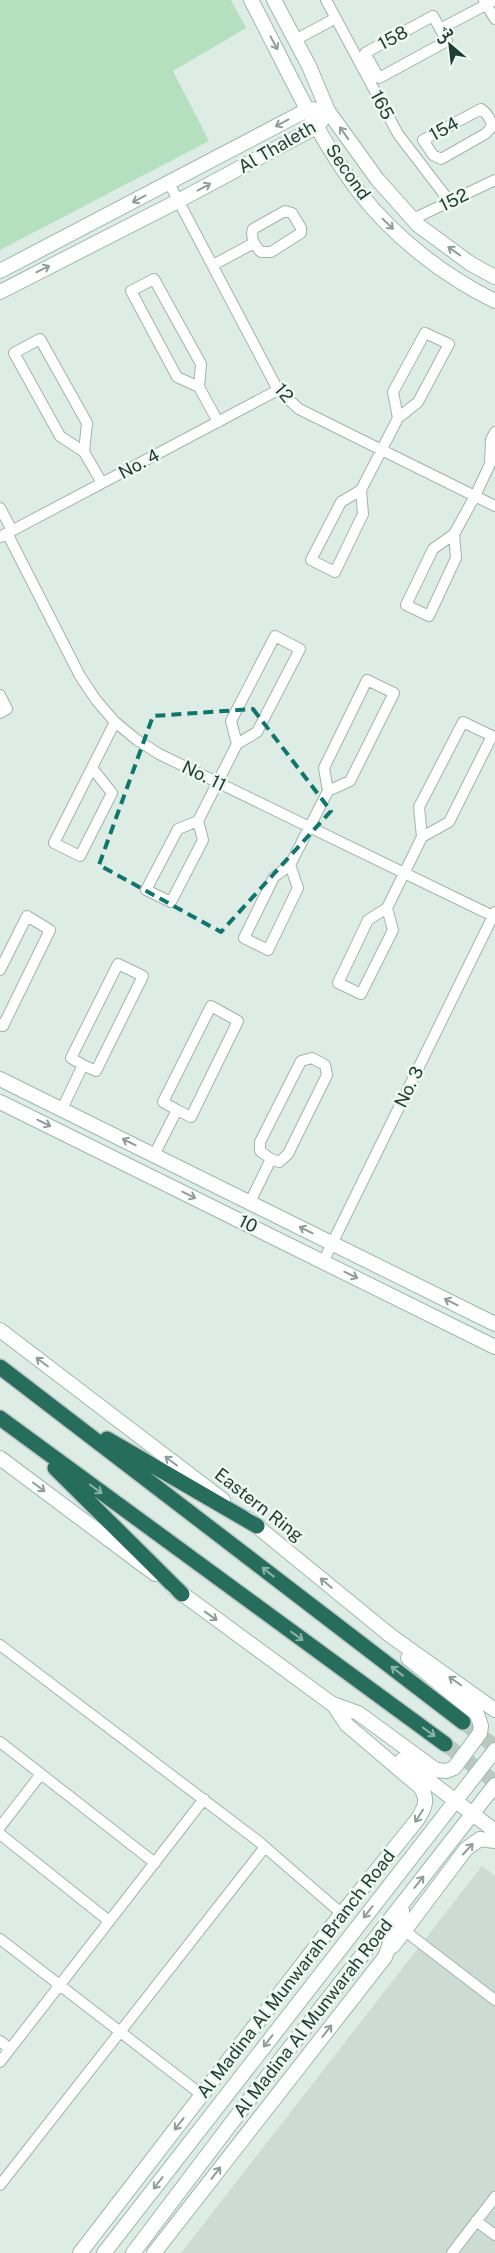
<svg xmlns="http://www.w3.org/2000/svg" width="495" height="2253" font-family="'Public Sans','Noto Sans Arabic',sans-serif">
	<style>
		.built { fill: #ccdcd4 }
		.green { fill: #b4e0bf }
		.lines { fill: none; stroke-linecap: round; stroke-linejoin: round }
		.highway-tunnel { stroke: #b8c9c2; stroke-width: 15; stroke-dasharray: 15 8; stroke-linecap: butt }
		.street-casing { stroke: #a1b4ad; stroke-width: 12 }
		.secondary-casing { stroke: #9cb9ae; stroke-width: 16 }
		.highway-casing { stroke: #c0c9c6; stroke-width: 18 }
		.street { stroke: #fff; stroke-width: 10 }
		.secondary { stroke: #fff; stroke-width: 14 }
		.highway { stroke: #266d5d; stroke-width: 15 }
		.oneway { stroke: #8e9e9a }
		.oneway2 { stroke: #8ab2a8 }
		.marked { fill: none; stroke: #0f766e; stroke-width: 4; stroke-dasharray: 10 6; stroke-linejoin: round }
		.labels { text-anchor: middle; stroke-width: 5; stroke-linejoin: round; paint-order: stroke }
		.street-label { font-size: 18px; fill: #1e3d34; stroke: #eff8f3 }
	</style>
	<rect width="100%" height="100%" fill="#deece6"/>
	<path class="built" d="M482 1866 495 1876V2253H181Z"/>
	<path class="green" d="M0 0H231L246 28 173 71 209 141 0 250Z"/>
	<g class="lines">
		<path class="highway-tunnel" d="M463 1722 495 1747
			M445 1744 495 1782"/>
		<defs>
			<path id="street" d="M326 0 398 134 450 202
				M484 1 495 19
				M433 16 447 41 379 78 365 53Z
				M440 29 495 0
				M295 40 336 18
				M481 109C488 114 491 119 492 127L485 134 441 159 433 155 423 140Z
				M169 183 278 390 299 409 495 506
				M285 211 292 213 301 228V233L271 252H261C255 246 250 237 253 229Z
				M413 219 495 180
				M213 265 254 243
				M199 387 177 377 131 291 154 279 201 364 199 387 218 422
				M84 452 87 423 40 339 14 353 60 436 84 452 102 483
				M361 490 363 514 335 572 311 560 341 502 361 490 398 418 418 402 449 344 425 333 393 392 398 418
				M0 508 12 530
				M7 533 80 676 96 700 115 722 137 740 159 754 495 917
				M454 534 456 558 429 616 406 605 433 549 454 534 475 496 490 464 491 440 495 432
				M0 537 278 390
				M0 695 7 709 0 713
				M92 768 112 793 80 856 54 843 115 722
				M198 821 203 840 171 902 146 890 178 829 198 821 237 744 231 721 275 636 300 649 257 732 237 744
				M290 865 298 888 268 950 244 938 274 877 290 865 328 791 324 768 367 680 394 693 350 781 328 791
				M387 908 393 930 361 994 338 983 368 920 387 908 422 837 419 807 463 722 492 736 449 822 422 837
				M0 970 27 916 50 930 3 1026 0 1024
				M62 1109 83 1065 96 1071 143 976 118 964 71 1058 83 1065
				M154 1155 177 1110 191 1117 238 1021 211 1006 163 1102 177 1110
				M250 1202 271 1159 279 1162 288 1154 327 1075 325 1065 312 1058 301 1061 260 1142V1151L271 1159
				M323 1262 495 912
				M0 1645 258 1841 341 1913
				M0 1742 155 1863
				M0 1827 41 1774
				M0 1834 109 1921
				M405 1931 495 2000
				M0 1939 202 2095
				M0 2041 10 2049
				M0 2062 204 1799
				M0 2185 265 1847
				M476 2221 495 2235
				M452 2253 495 2197"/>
			<path id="secondary" d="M251 0C285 64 315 134 359 192 394 237 444 276 495 301
				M274 0 309 66 328 111 377 179 418 225 471 264 495 277
				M0 271 309 109 328 111 318 126 178 201 0 292
				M0 1079 495 1324
				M0 1102 495 1347
				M0 1330 223 1500
				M0 1458 155 1574
				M248 1519 391 1636 495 1710
				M173 1587 339 1709
				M333 1704 358 1713 436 1770 446 1771 454 1768 480 1733 481 1726 477 1714 408 1658
				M402 1760 495 1831
				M393 1946 466 1849 480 1839 495 1841
				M80 2253 328 1931 417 1820C425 1808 429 1799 420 1787L347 1725 333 1704
				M104 2253 495 1750
				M133 2253 242 2109 495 1785
				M154 2253 385 1957 402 1911"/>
			<path id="highway" d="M0 1367 463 1722
				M0 1418 445 1744
				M107 1439 257 1526
				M55 1468 182 1594"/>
		</defs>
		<use href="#street" class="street-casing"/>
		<use href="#secondary" class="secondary-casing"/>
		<use href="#highway" class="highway-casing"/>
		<use href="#street" class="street"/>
		<use href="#secondary" class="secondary"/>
		<use href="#highway" class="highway"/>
	</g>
	<defs><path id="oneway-shaft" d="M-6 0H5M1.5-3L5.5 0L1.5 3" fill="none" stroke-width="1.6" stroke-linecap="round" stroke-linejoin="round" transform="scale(1.25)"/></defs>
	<g class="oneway">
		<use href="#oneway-shaft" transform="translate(274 43) rotate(62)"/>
		<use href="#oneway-shaft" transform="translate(282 123) rotate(152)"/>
		<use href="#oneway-shaft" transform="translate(344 133) rotate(-125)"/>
		<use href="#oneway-shaft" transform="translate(204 187) rotate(-28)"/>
		<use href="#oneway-shaft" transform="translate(139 199) rotate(152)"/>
		<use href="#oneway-shaft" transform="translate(388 224) rotate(44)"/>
		<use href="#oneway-shaft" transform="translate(454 251) rotate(-145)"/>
		<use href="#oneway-shaft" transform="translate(43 269) rotate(-27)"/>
		<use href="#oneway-shaft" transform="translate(44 1123) rotate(26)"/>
		<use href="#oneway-shaft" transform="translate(129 1142) rotate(-154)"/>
		<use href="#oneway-shaft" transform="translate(189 1195) rotate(26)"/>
		<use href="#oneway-shaft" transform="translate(306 1230) rotate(-154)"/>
		<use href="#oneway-shaft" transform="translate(351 1275) rotate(26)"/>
		<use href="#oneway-shaft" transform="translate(451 1302) rotate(-153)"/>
		<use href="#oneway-shaft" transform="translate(42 1362) rotate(-143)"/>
		<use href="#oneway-shaft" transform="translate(171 1461) rotate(-143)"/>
		<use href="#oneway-shaft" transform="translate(39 1487) rotate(37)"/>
		<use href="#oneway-shaft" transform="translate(326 1583) rotate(-140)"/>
		<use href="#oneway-shaft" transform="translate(211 1616) rotate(36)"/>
		<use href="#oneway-shaft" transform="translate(455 1681) rotate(-145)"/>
		<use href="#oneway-shaft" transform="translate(419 1816) rotate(122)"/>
		<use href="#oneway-shaft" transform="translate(468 1849) rotate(-47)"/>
		<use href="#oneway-shaft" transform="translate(419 1882) rotate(-52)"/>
		<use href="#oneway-shaft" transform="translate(368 1912) rotate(128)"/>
		<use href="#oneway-shaft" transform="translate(327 2031) rotate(-52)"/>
		<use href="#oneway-shaft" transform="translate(268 2041) rotate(128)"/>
		<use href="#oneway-shaft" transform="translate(179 2124) rotate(128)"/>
		<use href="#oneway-shaft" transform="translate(216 2173) rotate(-52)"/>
		<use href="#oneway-shaft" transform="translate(158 2183) rotate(128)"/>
	</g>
	<g class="oneway2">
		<use href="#oneway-shaft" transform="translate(96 1489) rotate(36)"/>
		<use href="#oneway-shaft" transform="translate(268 1572) rotate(-142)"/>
		<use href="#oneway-shaft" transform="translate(297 1636) rotate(36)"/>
		<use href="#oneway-shaft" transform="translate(397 1671) rotate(-142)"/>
		<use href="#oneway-shaft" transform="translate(429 1732) rotate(36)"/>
	</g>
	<path class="marked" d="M253 709 331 811 221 932 99 865 153 716Z"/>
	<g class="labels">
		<g class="street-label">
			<text transform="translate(393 38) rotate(-28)" y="6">158</text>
			<text transform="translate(382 105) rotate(62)" y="6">165</text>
			<text transform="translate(444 129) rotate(-29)" y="6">154</text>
			<text transform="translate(277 147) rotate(-30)" y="6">Al Thaleth</text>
			<text transform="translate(348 172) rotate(55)" y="6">Second</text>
			<text transform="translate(454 200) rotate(-26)" y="6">152</text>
			<text transform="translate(284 393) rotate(49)" y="6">12</text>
			<text transform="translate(139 464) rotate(-28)" y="6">No. 4</text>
			<text transform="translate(204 776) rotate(26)" y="6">No. 11</text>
			<text transform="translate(409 1087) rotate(-64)" y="6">No. 3</text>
			<text transform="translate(248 1224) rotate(26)" y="6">10</text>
			<text transform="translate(259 1505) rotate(38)" y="6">Eastern Ring</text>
			<text transform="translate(296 1974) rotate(-52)" y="6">Al Madina Al Munwarah Branch Road</text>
			<text transform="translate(313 2018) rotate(-52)" y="6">Al Madina Al Munwarah Road</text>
		</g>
	</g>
	<g transform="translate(450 45) rotate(332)" stroke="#eff8f3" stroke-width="4" paint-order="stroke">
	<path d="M0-4L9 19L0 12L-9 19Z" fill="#1e3d34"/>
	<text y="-8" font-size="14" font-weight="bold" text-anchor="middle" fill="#1e3d34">ش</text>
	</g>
</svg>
